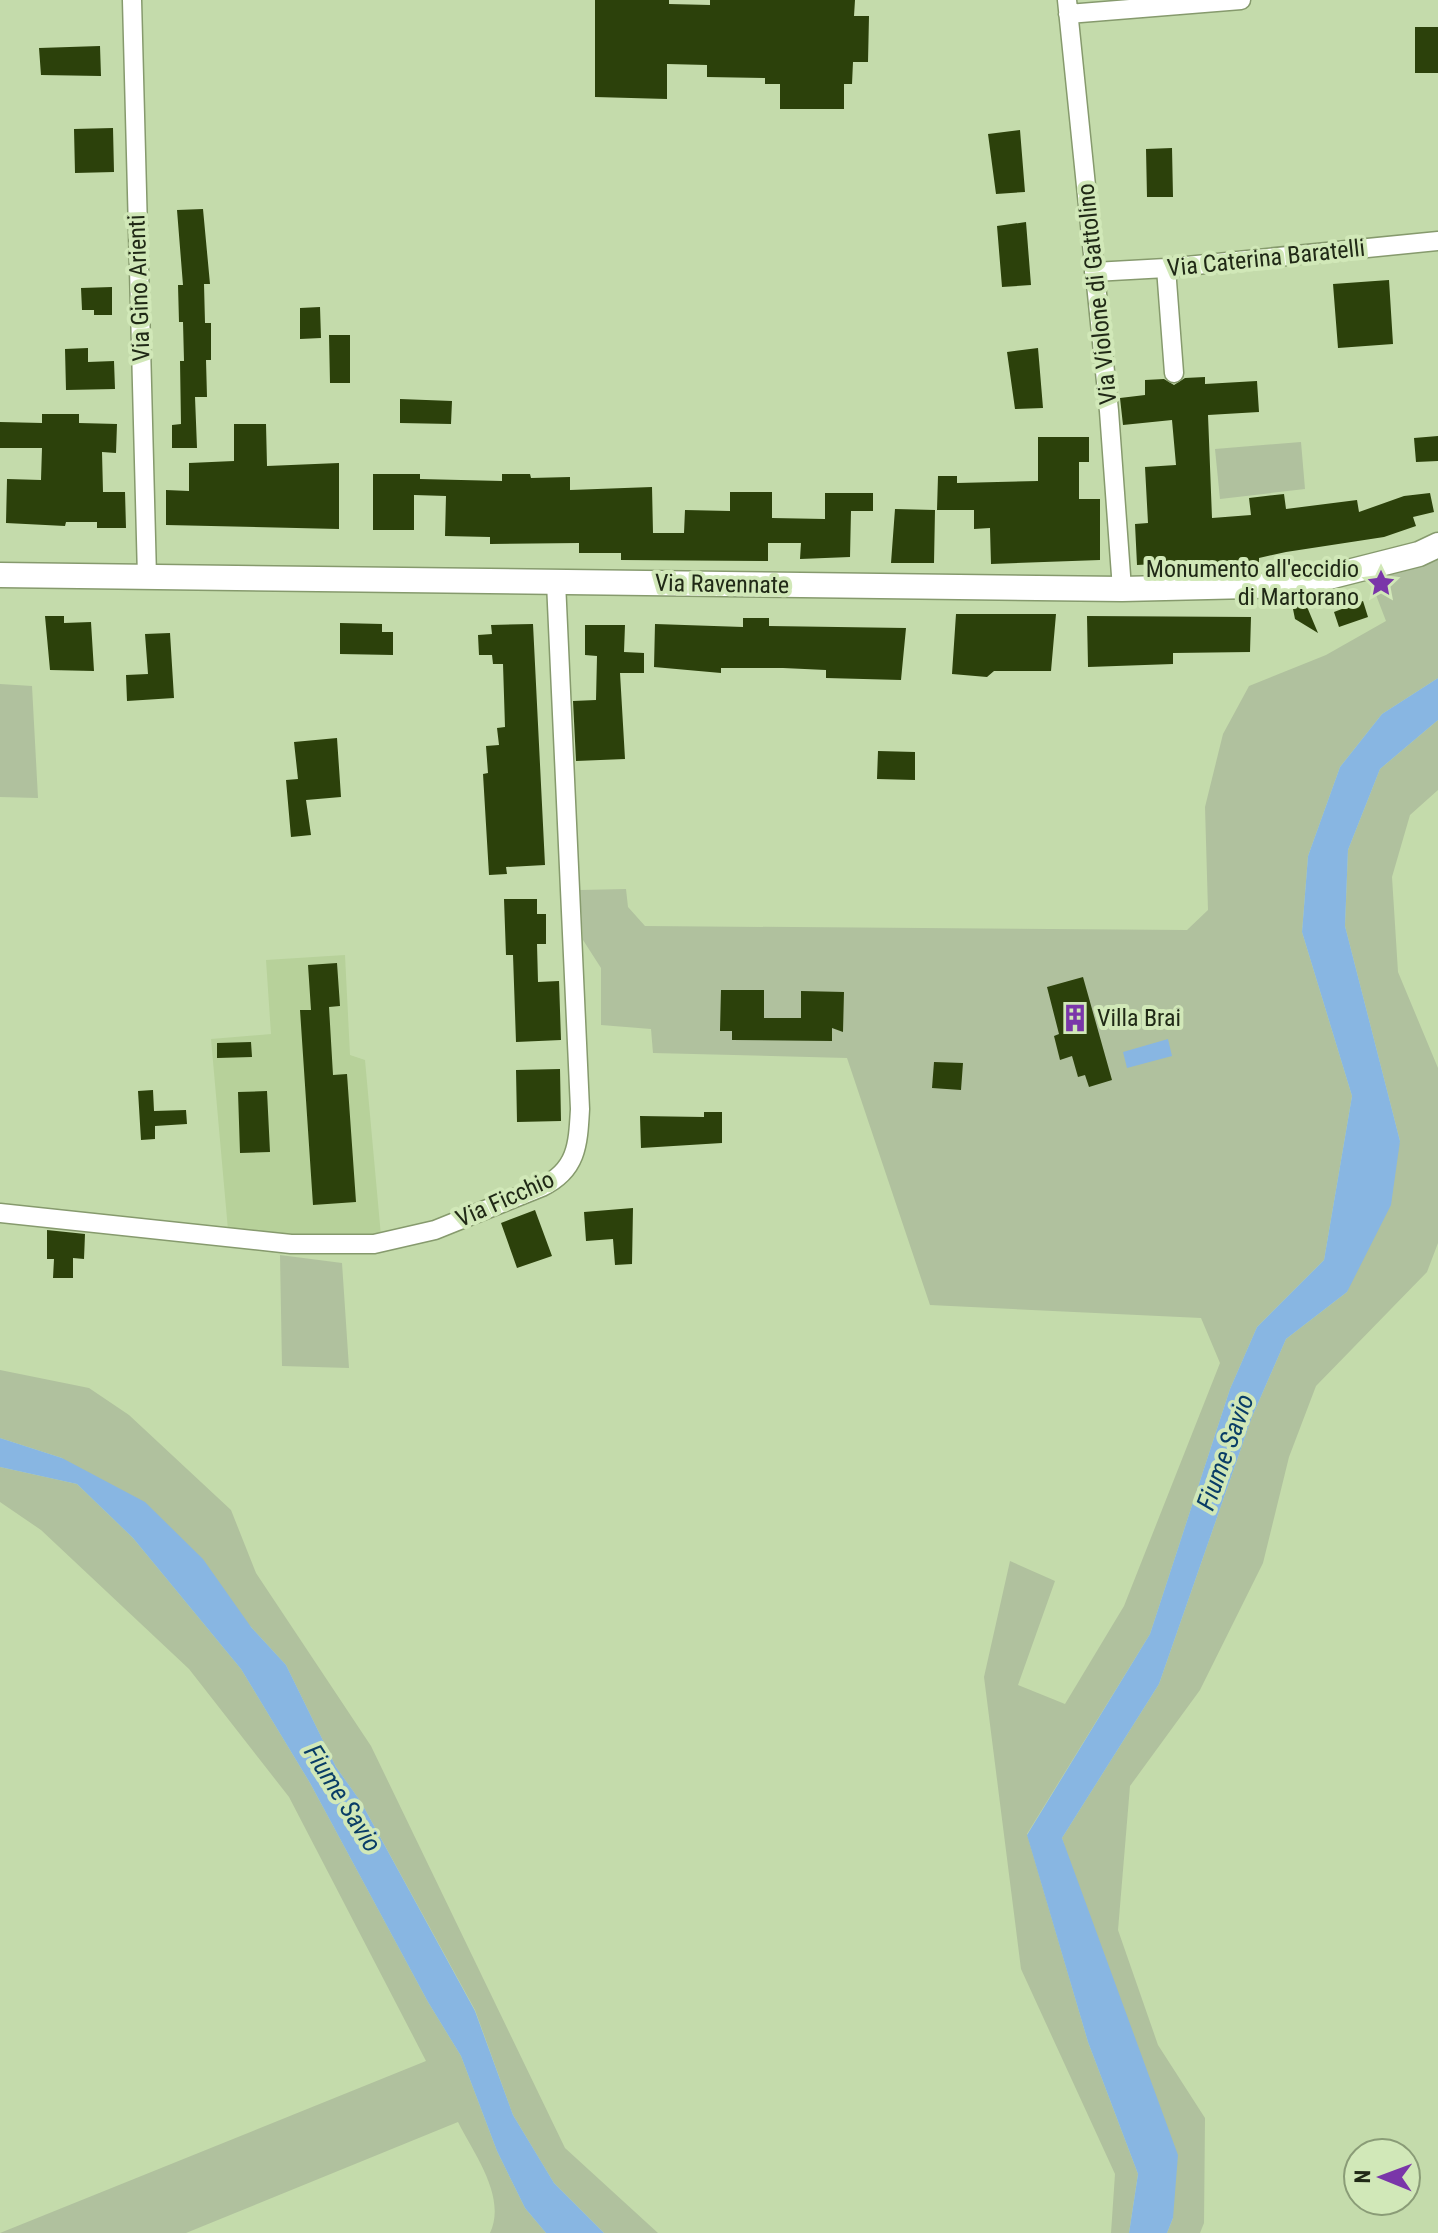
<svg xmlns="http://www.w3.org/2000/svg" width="1438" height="2233" font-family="'Roboto Condensed',sans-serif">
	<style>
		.built { fill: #b7d19a }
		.green { fill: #b0c19e }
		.water { fill: #88b6e2 }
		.building { fill: #2c410b }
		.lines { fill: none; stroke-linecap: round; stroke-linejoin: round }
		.minor-casing { stroke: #869a6d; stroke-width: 21 }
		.major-casing { stroke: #869a6d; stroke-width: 27 }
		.minor { stroke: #fff; stroke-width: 18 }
		.major { stroke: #fff; stroke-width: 24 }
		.labels { text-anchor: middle; stroke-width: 8; stroke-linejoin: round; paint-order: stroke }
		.street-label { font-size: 24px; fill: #202916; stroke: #d1e8b8 }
		.poi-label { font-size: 24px; fill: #202916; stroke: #d1e8b8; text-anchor: end }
		.water-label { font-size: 26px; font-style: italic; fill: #093d66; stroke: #d1e8b8 }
	</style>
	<rect width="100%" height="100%" fill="#c4dbab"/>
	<path class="built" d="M345 955 350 1055 365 1060 381 1236 318 1239 228 1230 211 1039 271 1034 266 960Z"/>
	<path class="green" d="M1301 442 1305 489 1220 499 1215 449Z
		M1438 554V678L1382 714 1340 767 1308 856 1302 932 1352 1096 1324 1260 1257 1327 1230 1389 1150 1634 1027 1834 1088 2042 1138 2174 1129 2233H1111L1115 2174 1021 1969 984 1677 1010 1561 1055 1581 1018 1685 1065 1704 1124 1606 1220 1363 1201 1318 930 1305 847 1058 653 1053 651 1029 601 1025V968L583 940 580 890 626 889 628 907 645 926 1187 930 1208 910 1205 807 1223 734 1249 686 1326 655 1386 621 1371 582Z
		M0 684 32 686 38 798 0 797Z
		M1438 720V790L1410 815 1392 877 1398 972 1438 1068V1243L1427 1272 1316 1386 1289 1457 1263 1563 1200 1690 1130 1786 1118 1930 1158 2045 1205 2118 1204 2223 1200 2233H1167L1173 2218 1062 1838 1159 1684 1252 1417 1286 1339 1347 1292 1400 1141 1345 926 1348 850 1380 769Z
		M280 1255 342 1263 349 1368 282 1366Z
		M0 1370 89 1388 129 1415 231 1510 256 1573 371 1746 565 2148 658 2233H604L554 2183 513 2115 475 2010 361 1802 336 1767 286 1665 251 1627 62 1458 0 1438Z
		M0 1467 77 1484 133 1538 241 1669 310 1783 428 2002 461 2056 497 2151 525 2208 546 2233H490C507 2197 474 2154 458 2122L186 2233H0L426 2061 289 1797 189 1669 41 1530 0 1502Z"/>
	<path class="water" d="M1438 678V720L1380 769 1348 850 1345 926 1400 1141 1391 1205 1347 1292 1286 1339 1252 1417 1159 1684 1062 1838 1178 2155 1173 2218 1167 2233H1129L1138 2174 1088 2042 1027 1835 1150 1634 1230 1389 1257 1327 1324 1260 1352 1096 1302 932 1308 856 1340 767 1382 714Z
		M1168 1039 1172 1056 1127 1068 1123 1052Z
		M0 1438 62 1458 145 1502 203 1559 251 1627 286 1665 336 1767 361 1802 475 2011 513 2115 554 2183 604 2233H546L525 2208 497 2151 461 2056 428 2002 310 1783 241 1669 133 1538 77 1484 0 1467Z"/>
	<path class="building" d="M595 0H669V4L710 5V0H855L854 16H869L868 62H853L852 84H844V109H780V84H765V78L707 77V65L667 64V99L595 97Z
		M1415 27H1438V73H1415Z
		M100 46 101 76 41 75 39 48Z
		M113 128 114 172 75 173 74 129Z
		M1020 130 1025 192 996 194 988 134Z
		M1172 148 1173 197H1147L1146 149Z
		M203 209 210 284H204L205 323H211V360H206L207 397H195L197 448H172V425L181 424 180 361H184L183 322H179L178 285H183L177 210Z
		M1026 222 1031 285 1002 287 997 226Z
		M1389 280 1393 344 1338 348 1333 284Z
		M112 287V315H94V310H82L81 288Z
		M320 307 321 338 300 339V308Z
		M329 335H350V383H330Z
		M88 348V362L114 361 115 389 66 390 65 349Z
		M1038 348 1043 408 1015 409 1007 352Z
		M1205 377V384L1257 381 1259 412 1208 415 1212 518 1251 515 1249 498 1284 494 1286 509 1357 500 1359 512 1404 496 1430 493 1434 512 1413 517 1416 526 1384 537 1286 552 1259 558V564L1177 569 1176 563 1137 565 1135 524 1148 523 1145 467 1176 465 1172 420 1123 425 1120 398 1145 395V380L1164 379 1174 385 1185 378Z
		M400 399 452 401 451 424 400 423Z
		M42 414H79V423L117 424 116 453 102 452 103 492H125L126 528H97V522H66L65 526 6 523 7 479 41 480 42 448H0V422L42 423Z
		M234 424H266L267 466 339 463V529L166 525V490L189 491V463L234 461Z
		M1438 436V461L1416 462 1414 438Z
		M1038 437H1089V462H1079V499H1100V560L991 564 990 528 974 529V510H937L938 476H957V483L1038 481Z
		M373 474H420V479L502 481V474H530L531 478 570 477V490L652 487 653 533H684L685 510 730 511V492H772V518L825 519V493H873V511H851L850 557 800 559 801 543H768V561L621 560V553H579V543L490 544V537L445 536 446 496 414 495V530H373Z
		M895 509 935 510 934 563H891Z
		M1363 601 1368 617 1339 627 1334 612Z
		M1305 602 1318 633 1295 619 1292 604Z
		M956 614H1056L1051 671H994L987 677 952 674Z
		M45 616H64V623L91 622 94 671 50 670Z
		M1087 616 1251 617 1250 652 1173 653V664L1088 667Z
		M743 618H769V626L906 628 901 680 826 678V670L783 668H721V673L654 667 655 624 743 627Z
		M340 623 382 624V632H393V655L340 654Z
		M533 624 545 865 506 867 507 874 489 875 483 774 488 773 486 746 499 745 497 728 505 727 503 664H493L492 655H479L478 635 492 634 491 625Z
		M585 625H625L624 652 644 653V673H620L625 759 576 761 573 701 596 700 597 656 585 655Z
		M170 633 174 698 127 701 126 675 148 674 145 634Z
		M337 738 341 797 306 800 311 835 291 837 286 780 298 779 294 742Z
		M878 751 915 752V780L877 779Z
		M504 899H537V914H546V944H537L538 982 559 981 561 1040 516 1042 513 955H506Z
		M337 963 340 1006 329 1007 333 1075 347 1074 356 1202 313 1205 300 1010H311L308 965Z
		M1083 977 1112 1080 1089 1087 1085 1075 1078 1077 1072 1056 1060 1060 1054 1036 1059 1034 1047 987Z
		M721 990H764V1018H801V991L844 992 843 1032 832 1028V1041L732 1040V1031H720Z
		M251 1042 252 1057 217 1058V1043Z
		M934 1062 963 1063 961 1090 932 1088Z
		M560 1069 561 1121 517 1122 516 1070Z
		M153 1090 154 1111 186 1110 187 1124 155 1126V1139L141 1140 138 1091Z
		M267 1091 270 1152 240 1153 238 1092Z
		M704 1112H722V1143L641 1148 640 1116 704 1117Z
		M633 1208 632 1264 615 1265 613 1239 586 1241 584 1212Z
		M535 1210 552 1256 517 1268 501 1223Z
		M47 1230 85 1234 84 1259 73 1258V1278H53L54 1259H47Z"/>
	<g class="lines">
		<defs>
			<path id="minor" d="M132 0 147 577
				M1067 0 1109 411 1122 589
				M1068 14 1241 0
				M1166 268 1174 373
				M1094 272 1166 268 1438 241
				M0 1213 291 1244H374L435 1230 542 1187C577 1170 578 1145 580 1109L556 582"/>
			<path id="major" d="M0 575 1122 589 1297 585 1419 554 1438 545"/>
		</defs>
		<use href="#minor" class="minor-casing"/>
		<use href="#major" class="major-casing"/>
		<use href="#minor" class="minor"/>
		<use href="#major" class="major"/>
	</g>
	<defs>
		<symbol id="sight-bare" viewBox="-9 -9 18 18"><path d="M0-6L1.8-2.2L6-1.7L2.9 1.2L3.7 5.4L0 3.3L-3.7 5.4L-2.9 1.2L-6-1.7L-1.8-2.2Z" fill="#7a36a9" stroke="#d1e8b8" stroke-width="2.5" paint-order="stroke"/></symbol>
		<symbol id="building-bare" viewBox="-9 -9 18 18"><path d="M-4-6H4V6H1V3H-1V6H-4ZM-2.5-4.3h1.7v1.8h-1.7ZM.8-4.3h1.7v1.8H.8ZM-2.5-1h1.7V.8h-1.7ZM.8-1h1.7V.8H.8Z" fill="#7a36a9" stroke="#d1e8b8" stroke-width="2.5" paint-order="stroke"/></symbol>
	</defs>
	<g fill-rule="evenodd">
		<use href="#sight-bare" x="1361" y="563" width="40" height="40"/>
		<use href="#building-bare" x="1055" y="998" width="40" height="40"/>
	</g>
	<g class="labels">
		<g class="street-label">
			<text transform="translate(1266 258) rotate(-6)" y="8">Via Caterina Baratelli</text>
			<text transform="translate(139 288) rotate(-92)" y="8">Via Gino Arienti</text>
			<text transform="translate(1097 294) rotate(-96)" y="8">Via Violone di Gattolino</text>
			<text transform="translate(722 584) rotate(1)" y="8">Via Ravennate</text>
			<text transform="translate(505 1199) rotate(-24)" y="8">Via Ficchio</text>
		</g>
		<g class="poi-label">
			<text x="1359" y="577">Monumento all'eccidio<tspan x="1359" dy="28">di Martorano</tspan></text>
			<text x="1097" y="1026" text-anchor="start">Villa Brai</text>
		</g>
		<g class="water-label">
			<text transform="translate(1225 1452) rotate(-70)" y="9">Fiume Savio</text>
			<text transform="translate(343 1798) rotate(58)" y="9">Fiume Savio</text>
		</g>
	</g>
	<g transform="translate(1382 2177) rotate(271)"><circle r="38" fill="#d1e8b8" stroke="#8a9c77" stroke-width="2"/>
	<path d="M0-6L14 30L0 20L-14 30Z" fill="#7a36a9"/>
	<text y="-12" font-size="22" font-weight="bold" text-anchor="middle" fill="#202916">N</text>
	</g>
</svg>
